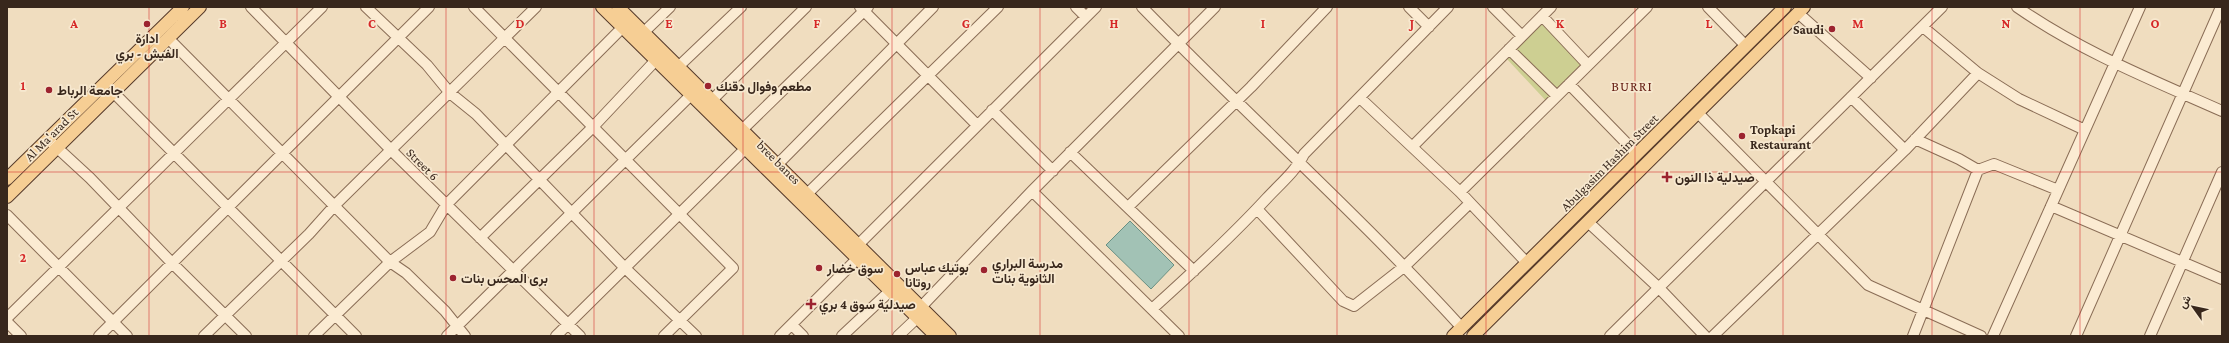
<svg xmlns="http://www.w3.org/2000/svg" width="2229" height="343" font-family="'Crimson Pro',Vazirmatn,serif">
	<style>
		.green { fill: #cdcf92 }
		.water { fill: #a2c2b5; stroke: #699083 }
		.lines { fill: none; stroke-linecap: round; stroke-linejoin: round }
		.minor-casing { stroke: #8a6d56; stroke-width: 12 }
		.major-casing { stroke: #573b2b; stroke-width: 14 }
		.minor { stroke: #fbebd2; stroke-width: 10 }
		.major { stroke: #f6ce94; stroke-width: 12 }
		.grid { fill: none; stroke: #d62828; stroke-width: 1; stroke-opacity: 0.55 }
		.poi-dot { fill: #9c232f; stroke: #f7e8cf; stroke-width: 1.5 }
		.labels { text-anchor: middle; stroke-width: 3.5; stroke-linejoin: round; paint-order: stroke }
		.poi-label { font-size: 13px; font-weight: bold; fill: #38271c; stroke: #f7e8cf; text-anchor: start }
		.street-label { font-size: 13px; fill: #38271c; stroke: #f7e8cf }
		.neighbourhood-label { font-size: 14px; letter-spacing: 1px; fill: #682218; stroke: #f7e8cf }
		.grid-label { font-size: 13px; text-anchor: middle; font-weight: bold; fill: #d62828; stroke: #f7e8cf; stroke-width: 3.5; stroke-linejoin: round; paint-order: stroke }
	</style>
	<rect width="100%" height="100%" fill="#f0ddbf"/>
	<path class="green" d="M1543 21 1588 67 1548 103 1506 58Z"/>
	<path class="water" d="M1130 221 1174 265 1151 289 1106 245Z"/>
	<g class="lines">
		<defs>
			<path id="minor" d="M251 7 392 151 580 336
				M366 7 427 65 450 93 476 114 624 267 696 336
				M474 7 733 268 664 336
				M860 7 977 125
				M1076 7 1086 17
				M1142 7C1247 115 1360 216 1462 328
				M1409 7 1429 27
				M1493 7 1522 36
				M1708 7 1746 46
				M2017 7C2082 52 2150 79 2222 111
				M1798 13 1871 78
				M1542 16 1588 65
				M1923 27 1978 73 2019 99 2085 130
				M644 32 670 7
				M168 38 390 262 406 273 445 311 465 336
				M1509 49 1557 96
				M678 67 741 7
				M1569 84 1637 154
				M113 92 356 336
				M1851 97 1905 150
				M1360 98 1460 192 1527 263
				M712 100 806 7
				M992 110 1053 171
				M1698 113 1868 285 1981 336
				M742 130 868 7
				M1915 139 1959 159 1978 170 1994 164 2058 190
				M52 143 90 178 171 262 246 336
				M1413 146 1551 7
				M1070 152 1194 271
				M777 165 933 7
				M1032 191 1179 336
				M1460 192 1647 7
				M807 194 998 7
				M2051 206 2222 279
				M1128 207 1251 87 1327 7
				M1257 209 1343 301 1354 306 1405 266 1470 203
				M7 215 127 336
				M1588 222 1659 288 1705 336
				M480 238 593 127 656 60
				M853 250 1096 7
				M1152 309C1192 273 1231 237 1267 198 1280 184 1296 171 1304 154L1448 7
				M7 318 322 7
				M7 322 21 336
				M792 325 803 336
				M99 336 429 7
				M204 336 309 234 335 205 536 7
				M314 336 390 262 430 232 446 205 623 27
				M447 336 691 95
				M556 336 746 148
				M780 336 862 254
				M842 336 890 291
				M898 336 917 318 921 307 1032 191 1215 7
				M1610 336 1942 7
				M1713 336 1905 150 1978 73
				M1913 336 1978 170
				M1993 336 2140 7
				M2076 336 2221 7
				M2150 336 2222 172"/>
			<path id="major" d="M602 7 936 336
				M618 7 950 336
				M7 179 183 7
				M7 197 200 7
				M1453 336 1785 7
				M1473 336 1804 7"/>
		</defs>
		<use href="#minor" class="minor-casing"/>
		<use href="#major" class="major-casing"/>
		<use href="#minor" class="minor"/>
		<use href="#major" class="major"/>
	</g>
	<path class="grid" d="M149 7V336M297 7V336M446 7V336M594 7V336M743 7V336M892 7V336M1040 7V336M1189 7V336M1337 7V336M1486 7V336M1635 7V336M1783 7V336M1932 7V336M2080 7V336M7 172H2222"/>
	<g class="poi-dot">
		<circle cx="147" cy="24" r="4"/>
		<circle cx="1832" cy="29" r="4"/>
		<circle cx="708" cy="86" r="4"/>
		<circle cx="49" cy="90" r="4"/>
		<circle cx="1742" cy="136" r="4"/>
		<path d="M1665 171h4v4h4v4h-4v4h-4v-4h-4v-4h4z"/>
		<circle cx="819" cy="268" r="4"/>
		<circle cx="984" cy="270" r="4"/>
		<circle cx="897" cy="274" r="4"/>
		<circle cx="453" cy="278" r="4"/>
		<path d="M809 298h4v4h4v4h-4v4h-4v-4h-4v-4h4z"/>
	</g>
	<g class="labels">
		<g class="poi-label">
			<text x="1824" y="34" text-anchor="end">Saudi</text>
			<text x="147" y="43" text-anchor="middle">ادارة<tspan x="147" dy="15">الفيش - بري</tspan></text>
			<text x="716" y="91">مطعم وفوال دقنك</text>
			<text x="57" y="95">جامعة الرباط</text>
			<text x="1750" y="134">Topkapi<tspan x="1750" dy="15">Restaurant</tspan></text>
			<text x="1675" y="182">صيدلية ذا النون</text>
			<text x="992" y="268">مدرسة البراري<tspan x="992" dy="15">الثانوية بنات</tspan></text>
			<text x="905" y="272">بوتيك عباس<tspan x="905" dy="15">روتانا</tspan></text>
			<text x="827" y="273">سوق خضار</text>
			<text x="461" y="283">برى المحس بنات</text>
			<text x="819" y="309">صيدلية سوق 4 بري</text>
		</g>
		<g class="street-label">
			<text transform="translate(51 134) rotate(-45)" y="5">Al Ma'arad St</text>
			<text transform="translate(779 162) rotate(45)" y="5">bree banes</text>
			<text transform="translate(1609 162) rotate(-45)" y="5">Abulgasim Hashim Street</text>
			<text transform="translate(423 164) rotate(45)" y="5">Street 6</text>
		</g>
		<g class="neighbourhood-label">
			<text x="1632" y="91">BURRI</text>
		</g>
	</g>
	<g class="grid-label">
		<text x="74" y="28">A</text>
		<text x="223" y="28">B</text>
		<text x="372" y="28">C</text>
		<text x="520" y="28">D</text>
		<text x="669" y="28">E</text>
		<text x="817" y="28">F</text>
		<text x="966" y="28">G</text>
		<text x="1114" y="28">H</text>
		<text x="1263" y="28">I</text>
		<text x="1412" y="28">J</text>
		<text x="1560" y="28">K</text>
		<text x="1709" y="28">L</text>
		<text x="1858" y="28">M</text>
		<text x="2006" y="28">N</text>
		<text x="2155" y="28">O</text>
		<text x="23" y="90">1</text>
		<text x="23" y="262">2</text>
	</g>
	<rect width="2229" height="343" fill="none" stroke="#38271c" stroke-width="16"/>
	<g transform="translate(2193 307) rotate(303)" stroke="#f7e8cf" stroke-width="3" paint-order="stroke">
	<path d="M0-3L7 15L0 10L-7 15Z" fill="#38271c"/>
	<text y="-6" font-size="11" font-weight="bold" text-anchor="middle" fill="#38271c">ش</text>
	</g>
</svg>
